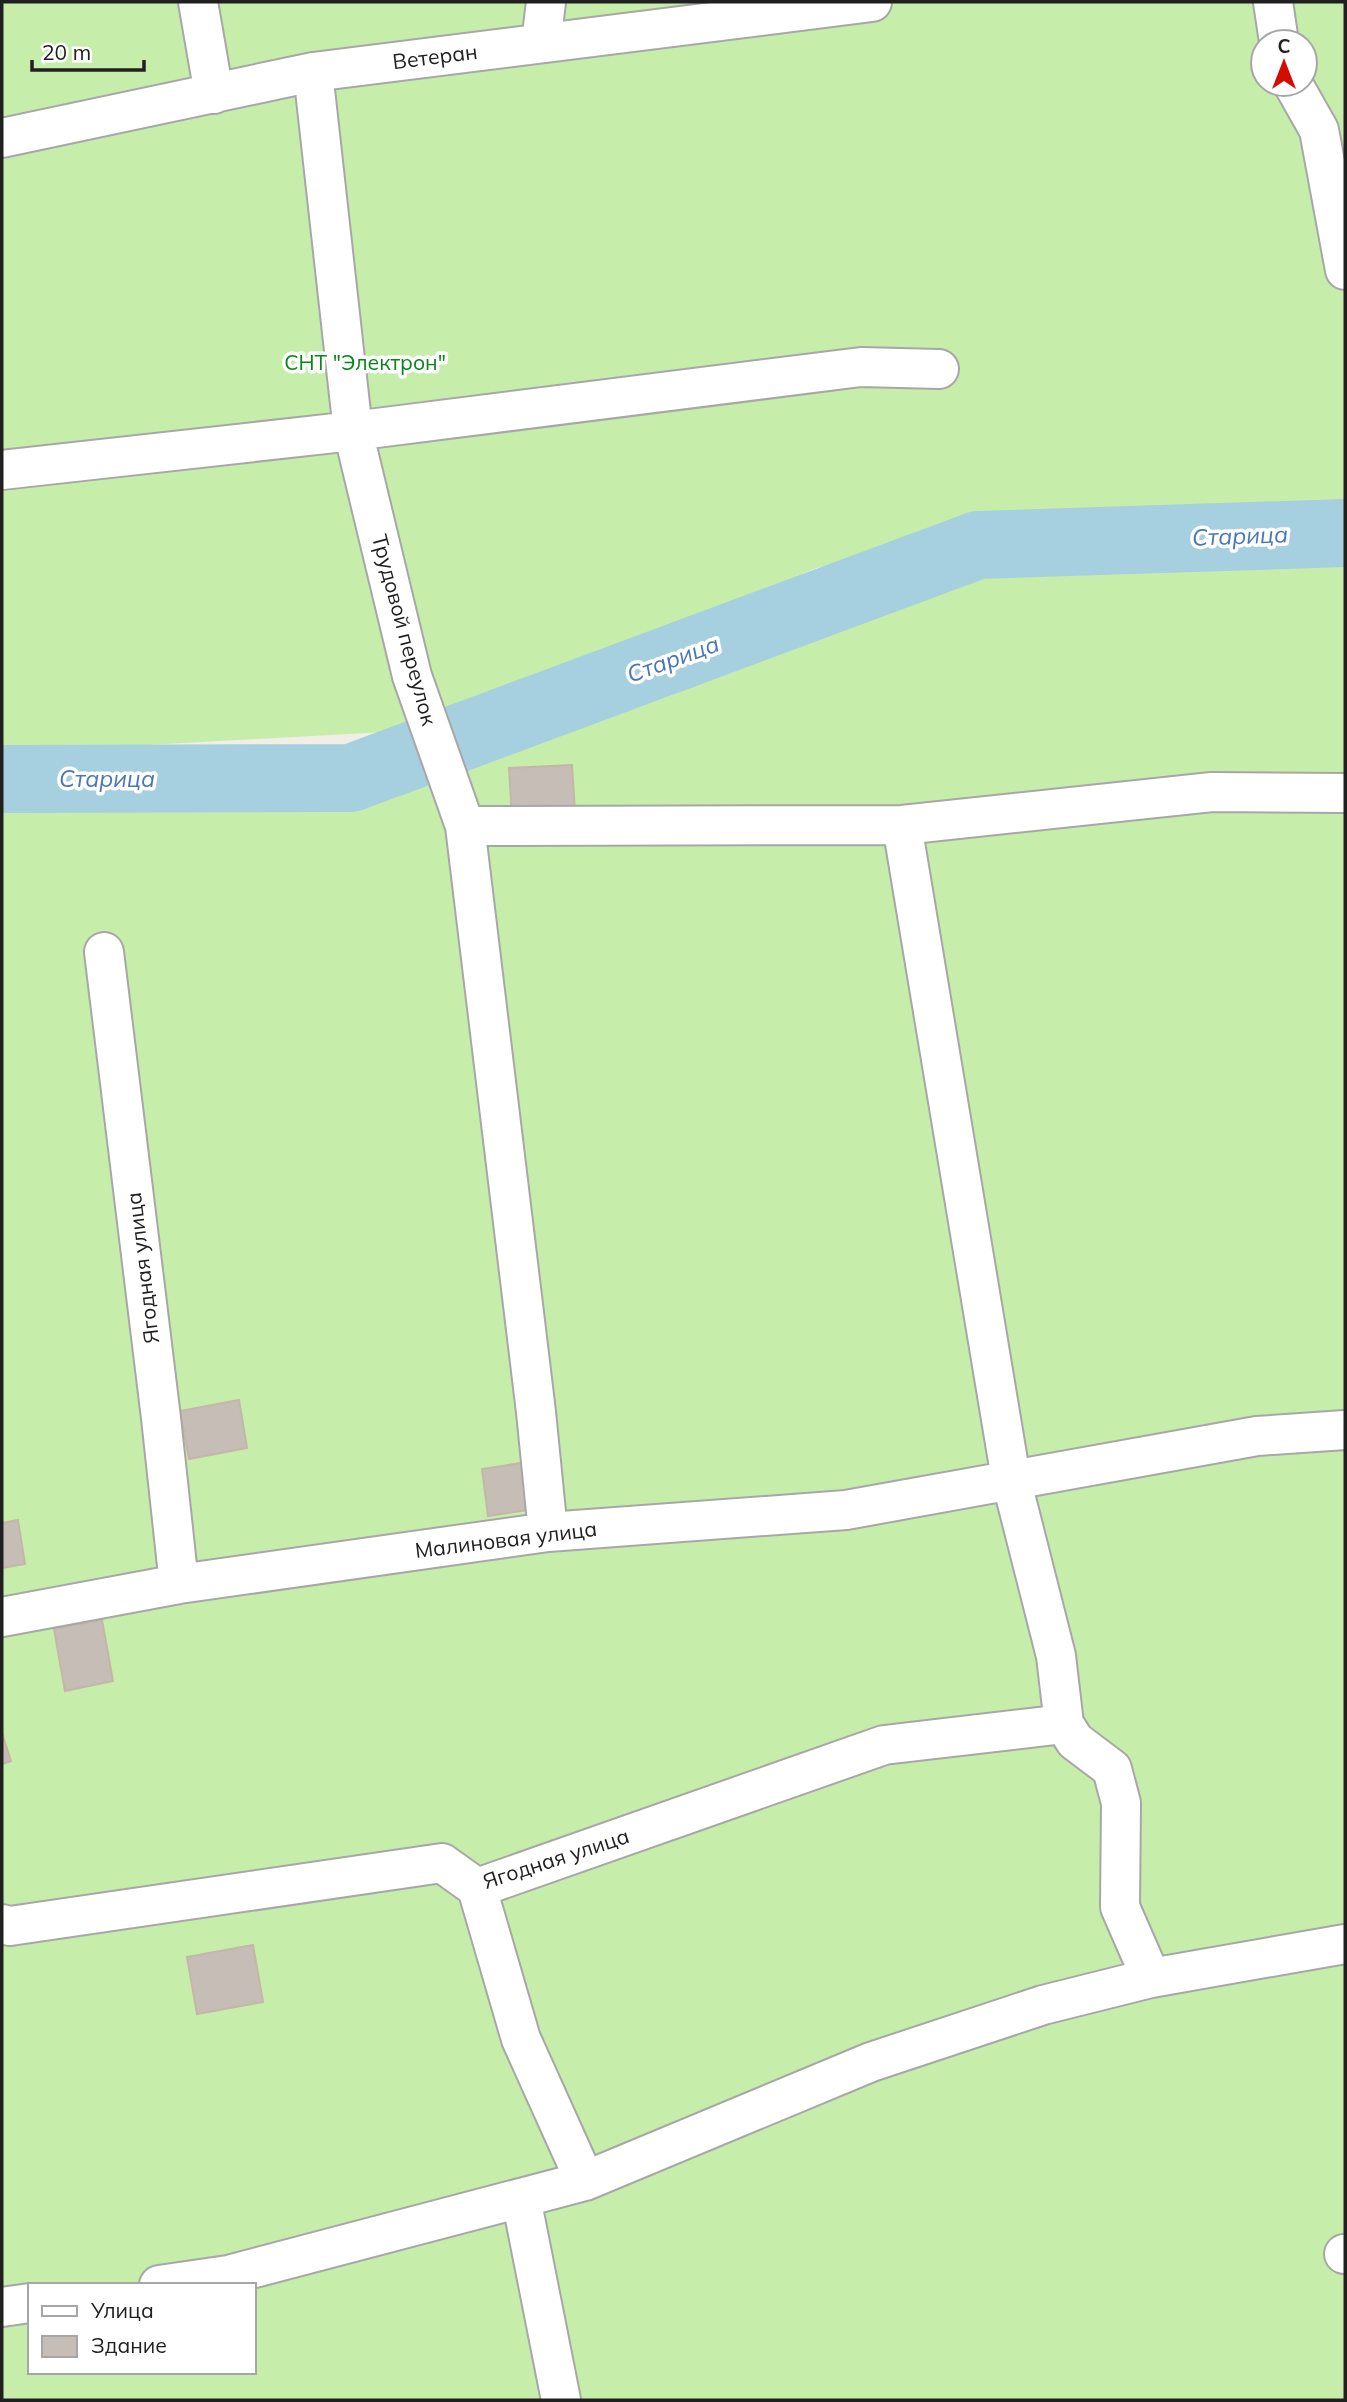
<svg xmlns="http://www.w3.org/2000/svg" width="1347" height="2402" font-family="Mulish,sans-serif">
	<style>
		.grass { fill: #c7edab; fill-rule: evenodd }
		.lines { fill: none; stroke-linecap: round; stroke-linejoin: round }
		.river { stroke: #a6cfe0; stroke-width: 68 }
		.building { fill: #c6beb6; stroke: #c4b6a8; stroke-width: 2 }
		.minor-casing { stroke: #a7a7a7; stroke-width: 42 }
		.minor { stroke: #fff; stroke-width: 38 }
		.labels { text-anchor: middle; stroke-width: 7; stroke-linejoin: round; paint-order: stroke }
		.street-label { font-size: 21px; fill: #202020; stroke: #fff }
		.park-label { font-size: 21px; fill: #07861a; stroke: #fff }
		.water-label { font-size: 23px; font-style: italic; fill: #4777b6; stroke: #fff }
	</style>
	<rect width="100%" height="100%" fill="#f1eee7"/>
	<path class="grass" d="M2 2H1345V522L1305 528H991L816 568 421 730 2 753ZM1263 42H1305V84H1263Z
		M948 556H1345V2400H2V797L431 786ZM30 2285H254V2372H30Z"/>
	<g class="lines">
		<path class="river" d="M2 779 351 778 978 545 1345 533"/>
	</g>
	<path class="building" d="M572 765 575 812 512 815 509 768Z
		M239 1400 247 1448 189 1459 180 1411Z
		M521 1463 528 1510 488 1516 482 1469Z
		M18 1520 25 1564 2 1568V1523Z
		M102 1620 113 1681 65 1691 54 1629Z
		M2 1733 11 1761 2 1764Z
		M253 1945 263 2002 197 2014 187 1957Z"/>
	<g class="lines">
		<defs>
			<path id="minor" d="M198 2 214 94
				M1273 2 1279 42
				M541 43 546 2
				M313 72 353 431 412 676 465 826 536 1412 548 1532
				M1293 84 1319 130 1345 270
				M2 138 313 72 872 2
				M2 470 353 431 861 367 939 369
				M902 825 1011 1479 1056 1656 1064 1724 1075 1741 1112 1769 1121 1803 1120 1907 1151 1978
				M465 826 902 825 1212 792 1345 793
				M104 952 161 1418 179 1584
				M2 1617 179 1584 548 1532 846 1510 1257 1436 1345 1430
				M477 1888 884 1745 1064 1724
				M477 1888 521 2039 585 2181
				M2 1924 10 1926 442 1863 477 1888
				M521 2198 561 2400
				M1344 2254H1345
				M159 2285 228 2275 585 2181 871 2062 1043 2005 1151 1978 1345 1944
				M2 2307 30 2303"/>
		</defs>
		<use href="#minor" class="minor-casing"/>
		<use href="#minor" class="minor"/>
	</g>
	<g class="labels">
		<g class="street-label">
			<text transform="translate(435 57) rotate(-7)" y="7">Ветеран</text>
			<text transform="translate(404 630) rotate(75)" y="7">Трудовой переулок</text>
			<text transform="translate(143 1268) rotate(-97)" y="7">Ягодная улица</text>
			<text transform="translate(506 1540) rotate(-7)" y="7">Малиновая улица</text>
			<text transform="translate(556 1859) rotate(-18)" y="7">Ягодная улица</text>
		</g>
		<g class="park-label">
			<text x="365" y="370">СНТ "Электрон"</text>
		</g>
		<g class="water-label">
			<text transform="translate(1240 536) rotate(-2)" y="8">Старица</text>
			<text transform="translate(673 659) rotate(-20)" y="8">Старица</text>
			<text x="107" y="787">Старица</text>
		</g>
	</g>
	<rect width="1347" height="2402" fill="none" stroke="#202020" stroke-width="7"/>
	<rect x="28" y="2283" width="228" height="91" fill="#ffffff" stroke="#a6a6a6" stroke-width="2"/>
	<rect x="42" y="2306" width="35" height="10" fill="#ffffff" stroke="#a6a6a6" stroke-width="2"/>
	<text x="91" y="2318" font-size="21" fill="#202020">Улица</text>
	<rect x="42" y="2336" width="35" height="21" fill="#c6beb6" stroke="#a6a6a6" stroke-width="2"/>
	<text x="91" y="2353" font-size="21" fill="#202020">Здание</text>
	<g transform="translate(1284 63)"><circle r="33" fill="#ffffff" stroke="#a6a6a6" stroke-width="2"/>
	<path d="M0-5L12 26L0 18L-12 26Z" fill="#d10e00"/>
	<text y="-10" font-size="19" font-weight="bold" text-anchor="middle" fill="#202020">С</text>
	</g>
	<path d="M32 60v10h112v-10" fill="none" stroke="#202020" stroke-width="3.5"/>
	<text x="42" y="60" font-size="21" fill="#202020" stroke="#ffffff" stroke-width="5" paint-order="stroke">20 m</text>
</svg>
